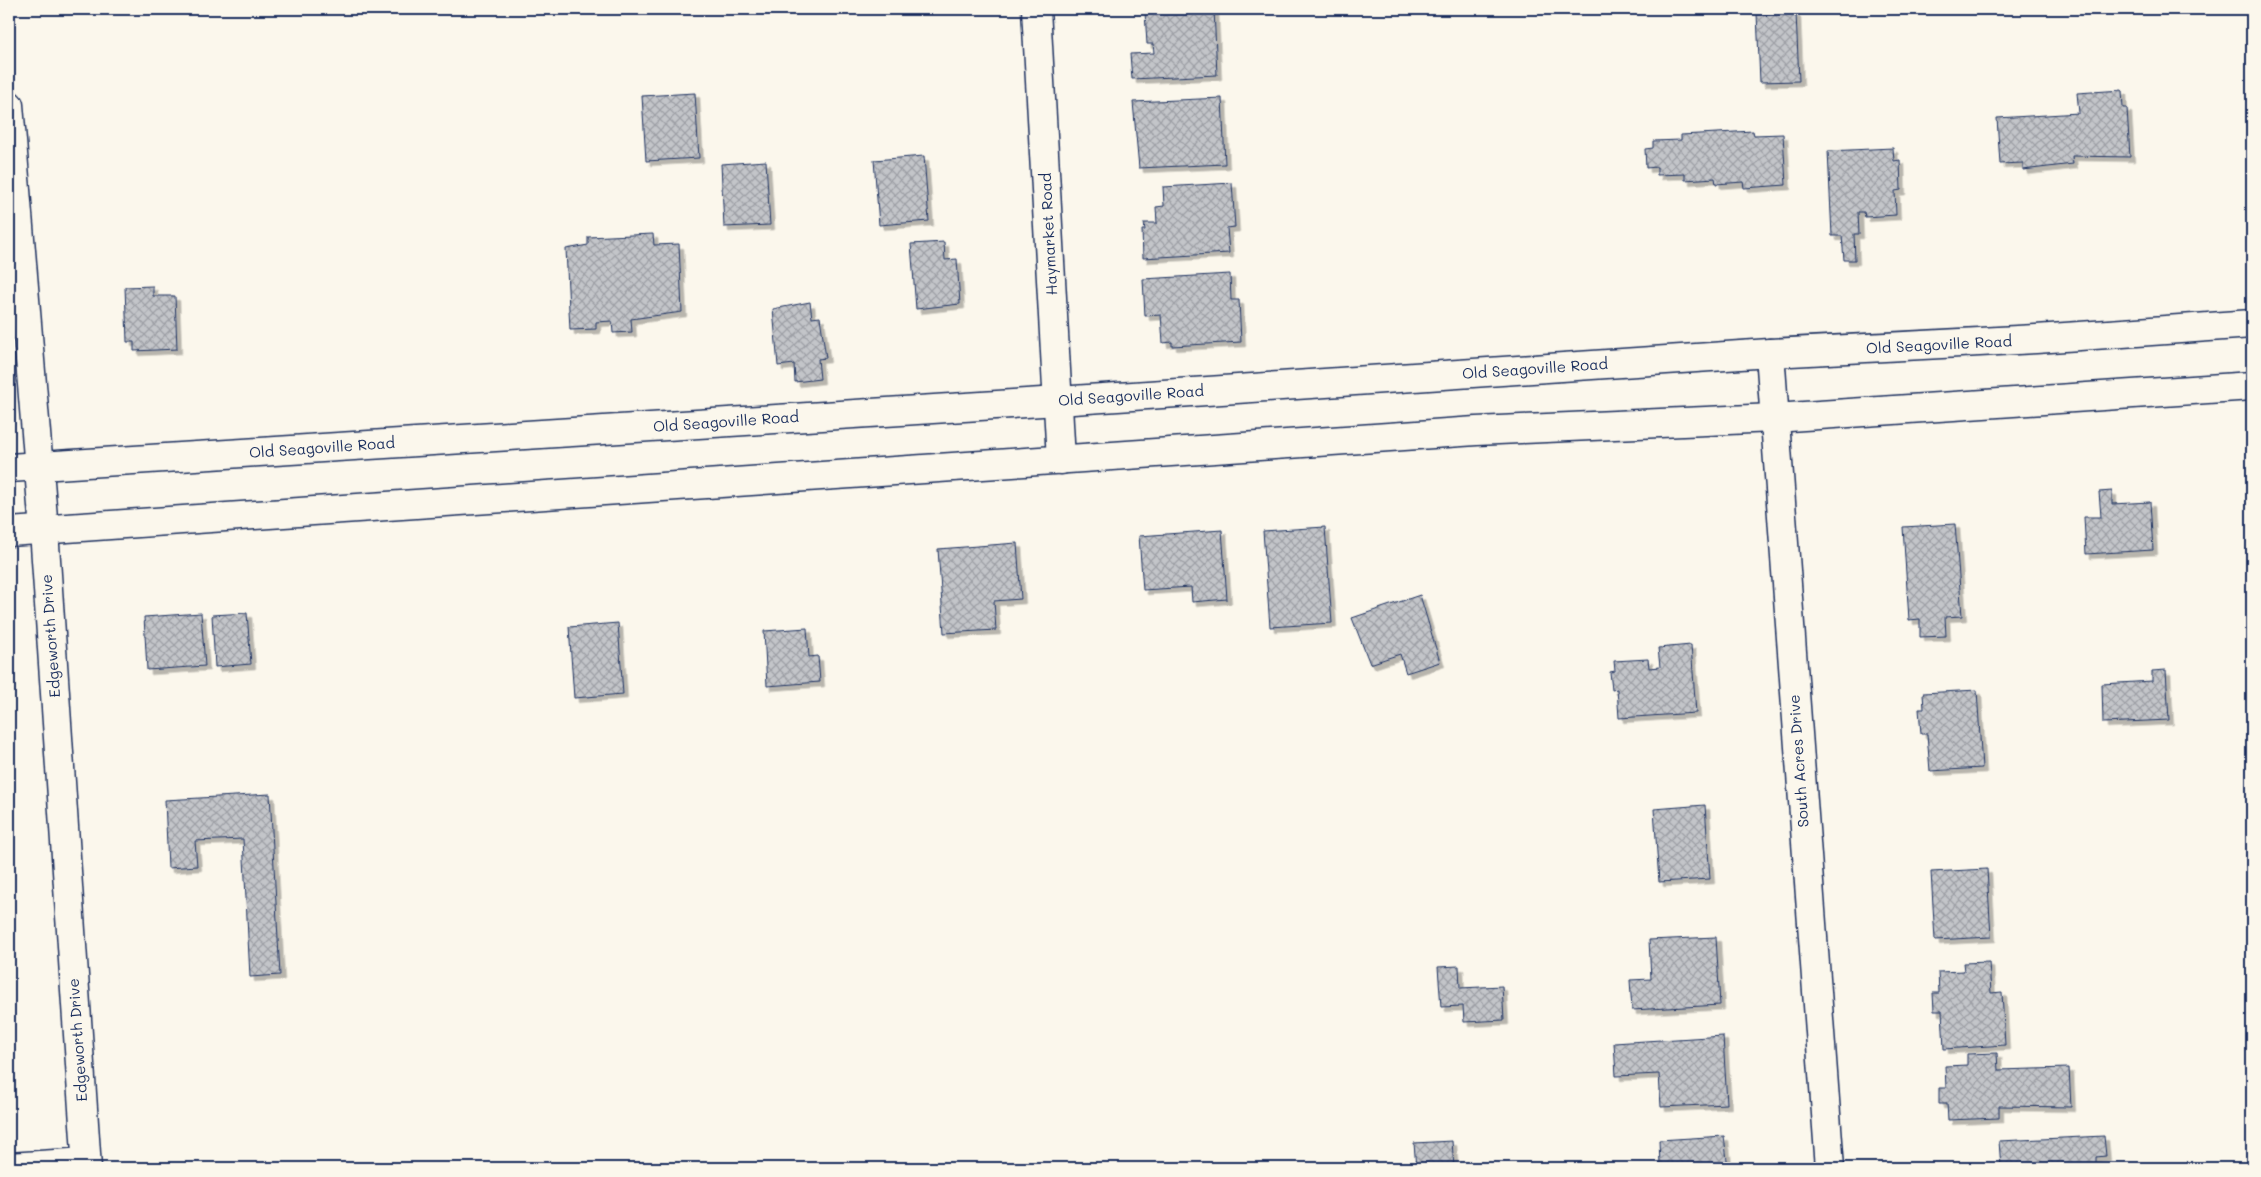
<svg xmlns="http://www.w3.org/2000/svg" width="2261" height="1177" font-family="Mali,sans-serif">
	<style>
		.building { fill: url(#building-cross-hatch); stroke: #1b2f5e; filter: url(#shadow) }
		.lines { fill: none; stroke-linecap: round; stroke-linejoin: round }
		.minor-casing { stroke: #1b2f5e; stroke-width: 31 }
		.major-casing { stroke: #1b2f5e; stroke-width: 31 }
		.minor { stroke: #fbf7ec; stroke-width: 28 }
		.major { stroke: #fbf7ec; stroke-width: 28 }
		.labels { text-anchor: middle; stroke-width: 4; stroke-linejoin: round; paint-order: stroke }
		.street-label { font-size: 15px; fill: #1b2f5e; stroke: #fbf7ec }
	</style>
	<defs>
		<pattern id="building-cross-hatch" width="8" height="8" patternUnits="userSpaceOnUse" patternTransform="scale(1.25)"><rect width="8" height="8" fill="#c3c5c9"/><path d="M0 0l8 8M0 8l8-8" fill="none" stroke="#9ea0a6"/></pattern>
		<filter id="shadow"><feDropShadow dx="4.5" dy="4.5" stdDeviation="0" flood-color="#0004"/></filter>
	</defs>
	<rect width="100%" height="100%" fill="#fbf7ec"/>
	<filter id="ink" filterUnits="userSpaceOnUse"><feTurbulence type="fractalNoise" baseFrequency=".02" numOctaves="2"/><feDisplacementMap in="SourceGraphic" scale="10" xChannelSelector="R" yChannelSelector="G"/><feConvolveMatrix kernelMatrix="1 2 1 2 8 2 1 2 1" color-interpolation-filters="sRGB"/></filter>
	<g filter="url(#ink)">
		<path class="building" d="M1214 9 1217 75 1132 79 1130 54 1154 53 1153 44H1147L1145 12Z
			M1796 13 1799 81 1760 82 1757 14Z
			M2122 90 2123 108H2127L2130 157 2072 156 2073 164 2023 170V163L2000 164 1997 118 2079 113 2077 93Z
			M695 93 699 158 646 161 642 96Z
			M1222 98 1225 164 1139 168 1133 102Z
			M1753 131 1754 135 1783 134 1786 185 1744 188 1743 182 1716 184 1715 178 1685 180V174L1657 175V167L1646 168 1645 149 1653 148V141L1681 140V135Z
			M1893 148 1894 161 1900 160 1901 190 1895 191 1896 215 1865 217 1864 212H1858L1859 234H1854L1855 260H1844L1842 236H1832L1828 151Z
			M924 156 929 221 879 225 874 160Z
			M766 161 770 225 724 227 721 164Z
			M1232 183 1235 227 1227 228 1229 253 1143 258 1142 230H1145L1144 223H1157L1156 207 1164 206 1163 187Z
			M653 234 654 245 679 244 682 312 631 319 632 332 613 333 612 321 596 322V329L570 330 566 249 588 245V237Z
			M944 242 945 260 957 259 960 304 916 309 911 244Z
			M1230 274 1231 300H1239L1241 342 1172 346V342L1163 343 1161 315 1145 316 1143 279Z
			M153 286V296H175L177 349 134 351V342H127L125 287Z
			M810 302 812 318 820 317 826 358 818 359 820 379 795 382 794 364 778 366 773 309Z
			M2112 491V504L2150 502 2153 550 2086 554 2084 517H2101L2099 492Z
			M1955 524 1962 616 1945 617 1946 636 1920 637V619L1909 620 1903 527Z
			M1325 527 1332 623 1270 627 1263 531Z
			M1222 530 1227 599 1192 602 1191 587 1143 590 1139 536Z
			M1017 543 1021 599 994 601 996 630 944 633 938 549Z
			M1420 595 1440 662 1406 673 1400 654 1370 664 1352 618Z
			M201 613 205 666 147 670 144 617Z
			M247 613 251 664 215 667 212 615Z
			M618 623 623 694 574 698 569 627Z
			M807 628 809 657 818 656 820 682 767 686 764 631Z
			M1691 645 1696 713 1619 718 1617 689 1612 690 1610 672 1615 671 1614 661 1648 659 1649 668 1660 667 1658 648Z
			M2166 670 2169 720 2103 723 2102 684 2152 681V671Z
			M1977 690 1982 768 1930 771 1927 734H1921L1919 709H1924L1923 693Z
			M270 794 280 975 250 977 243 839 195 841 197 866 168 868 165 800Z
			M1705 805 1710 879 1659 882 1654 809Z
			M1987 869 1991 937 1935 940 1931 872Z
			M1716 937 1720 1005 1632 1010 1630 980 1651 979 1649 940Z
			M1989 962 1991 993 2002 992 2005 1045 1944 1049 1942 1011H1934L1933 993H1939L1938 972 1964 971 1963 963Z
			M1459 966 1460 988 1502 986 1504 1020 1464 1022 1463 1006 1441 1007 1438 967Z
			M1723 1036 1727 1104 1661 1107 1659 1074 1616 1076 1614 1043Z
			M1997 1053 1998 1070 2069 1068 2071 1107 1999 1106V1118L1948 1120 1947 1104H1939V1088H1946L1945 1066 1967 1065V1054Z
			M1724 1136 1728 1168H1648V1166L1660 1165 1659 1140Z
			M2104 1136 2106 1156 2096 1157V1168H2001L1999 1141Z
			M1452 1141 1454 1168H1416L1414 1143Z"/>
		<g class="lines">
			<defs>
				<path id="minor" d="M1036 9 1061 460
					M9 105 44 530 87 1168
					M1770 353 1830 1168
					M9 1167 86 1162"/>
				<path id="major" d="M9 468 1058 401 1770 353 2036 339 2252 324
					M9 532 1476 431 1774 418 2252 386"/>
			</defs>
			<use href="#minor" class="minor-casing"/>
			<use href="#major" class="major-casing"/>
			<use href="#minor" class="minor"/>
			<use href="#major" class="major"/>
		</g>
	</g>
	<g class="labels">
		<g class="street-label">
			<text transform="translate(1049 234) rotate(-93)" y="5">Haymarket Road</text>
			<text transform="translate(1939 345) rotate(-3)" y="5">Old Seagoville Road</text>
			<text transform="translate(1535 369) rotate(-4)" y="5">Old Seagoville Road</text>
			<text transform="translate(1131 396) rotate(-4)" y="5">Old Seagoville Road</text>
			<text transform="translate(726 422) rotate(-4)" y="5">Old Seagoville Road</text>
			<text transform="translate(322 448) rotate(-4)" y="5">Old Seagoville Road</text>
			<text transform="translate(51 636) rotate(-94)" y="5">Edgeworth Drive</text>
			<text transform="translate(1799 761) rotate(-94)" y="5">South Acres Drive</text>
			<text transform="translate(78 1040) rotate(-94)" y="5">Edgeworth Drive</text>
		</g>
	</g>
	<rect width="2261" height="1177" fill="none" stroke="#fbf7ec" stroke-width="30"/>
	<rect x="15" y="15" width="2231" height="1147" fill="none" stroke="#1b2f5e" stroke-width="2" filter="url(#ink)"/>
</svg>
